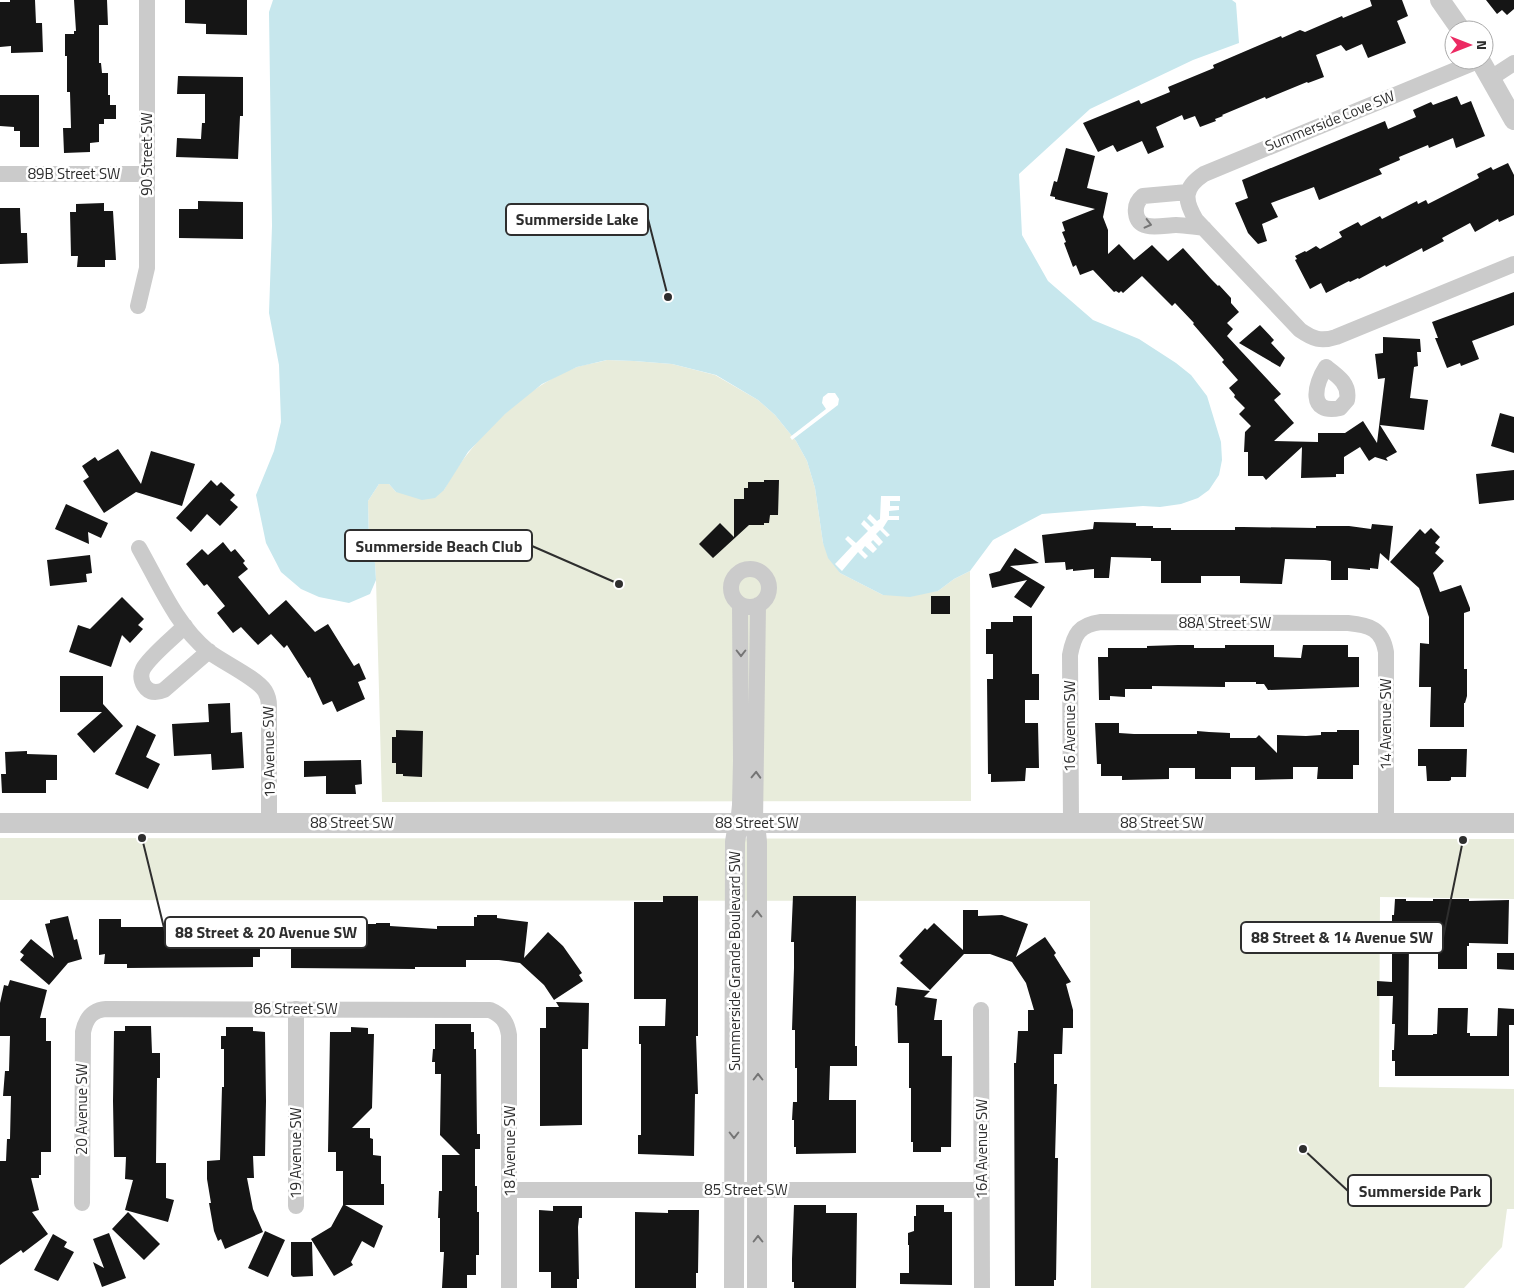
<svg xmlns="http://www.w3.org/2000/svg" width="1514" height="1288" font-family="'Titillium Web',sans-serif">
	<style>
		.green { fill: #e8ecdb }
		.water { fill: #c7e7ed }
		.pier { fill: #fff }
		.building { fill: #151515 }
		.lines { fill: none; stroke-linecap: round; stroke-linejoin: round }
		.minor { stroke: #cbcbcb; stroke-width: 16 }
		.tertiary { stroke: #cbcbcb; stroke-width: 20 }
		.oneway { stroke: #757575 }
		.labels { text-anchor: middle; stroke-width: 5; stroke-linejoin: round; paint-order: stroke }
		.street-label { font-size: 15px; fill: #2e2e2e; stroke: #fff }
		.leader { fill: none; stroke: #2e2e2e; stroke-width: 2 }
		.callout-dot { fill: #2e2e2e; stroke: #fff; stroke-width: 2 }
		.callout { fill: #fff; stroke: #2e2e2e; stroke-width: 2 }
		.callout-label { font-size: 16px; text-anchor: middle; font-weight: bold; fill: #2e2e2e }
	</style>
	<rect width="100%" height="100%" fill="#fff"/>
	<path class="green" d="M607 360 634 361 672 364 715 375 758 400 775 415 796 441 807 461 815 488 823 543 840 573 883 595 938 591 954 579 970 571 971 801 382 802 376 580 375 563 369 544 368 501 379 484H389L396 492 444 490C469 442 525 386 577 367 586 364 597 363 607 360Z
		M0 838 1514 839V899L1380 897 1379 1087 1514 1089V1209H1507L1502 1247 1464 1288H1091L1090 901 0 900Z"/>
	<path class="water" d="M273 0H1232L1236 3 1239 43 1193 60 1090 109 1019 174 1022 235 1048 281 1093 320 1139 339 1176 363 1191 375 1207 396 1221 442 1222 460 1219 475 1209 490 1198 498 1181 504 1160 507 1143 506 1042 514 993 540 970 571 954 579 938 591 910 597 883 595 840 573 828 558 823 543 815 488 807 461 796 441 775 415 758 400 716 375 672 364 634 361 607 360 577 367 542 384 505 414 468 452 444 490 435 498 422 500 396 492 389 484H379L368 501 369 544 375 563 376 580 370 594 349 603 319 597 301 589 281 572 266 543 256 495 274 451 281 422 279 365 269 313 272 226 269 12Z"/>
	<path class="pier" d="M828 393H835L839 399 838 405 792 440 790 437 826 409 822 403 823 397Z
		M881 496H900V501H890V506H899V510L889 511V516H899V520H888L883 528 890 535 887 537 880 530 876 534 883 542 879 546 873 540 871 542 877 549 873 553 865 546 862 550 868 556 865 559 858 552 842 571 835 564 852 546 845 539 848 536 856 543 868 531 861 524 864 520 871 527 874 525 867 518 870 514 877 521 880 519Z"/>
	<path class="building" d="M10 0H35L36 23H42L43 52 11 53V46L0 47V2H10Z
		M74 0H107L108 25H99V63H101L102 73H108V95H110V105H116V119H104V124H99V142L90 143V152L64 153 63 128H71L70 92H67V56H65V34H74V31H76Z
		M185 0H247V35L206 34V24L185 23Z
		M1370 0H1402L1408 16 1397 21 1406 43 1368 58 1362 44 1346 51 1341 45 1316 55 1324 77 1308 83 1307 82 1266 99 1265 97 1222 115 1223 116 1215 119 1216 121 1200 127 1195 116 1184 120 1182 115 1156 127 1164 147 1148 154 1142 141 1117 152 1113 145 1098 152 1083 123 1139 100 1141 104 1170 92 1168 87 1214 68 1213 65 1255 47 1281 36 1282 38 1300 30 1305 32 1342 16 1343 18 1372 6Z
		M1486 0H1514V9L1507 15 1502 10 1497 14Z
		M178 76 243 77V116H240L238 159 176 157 177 138 201 139 202 123H205V94H177Z
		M0 95H39V147H20V131H14V127L0 126Z
		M1457 96 1461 105 1471 101 1485 136 1456 148 1453 138 1429 148 1428 145 1399 157 1400 160 1379 169 1382 174 1319 200 1314 187 1271 203 1278 217 1262 224 1267 241 1258 244 1248 233 1235 203 1248 198 1242 180 1385 121 1388 129 1416 117 1413 110 1431 102 1433 105Z
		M1066 148 1095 156 1087 188 1108 193 1103 217 1108 230V254L1119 244 1134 260 1152 245 1168 261 1183 248 1212 280 1218 286 1219 285 1231 298V303L1239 312 1227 323 1233 329 1227 336 1281 394 1274 400 1294 423 1274 441 1318 442V433H1345L1363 421 1377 443 1385 378 1378 379 1375 354 1383 353V337L1420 339 1421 352H1417L1418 366 1414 367 1410 398 1428 400 1424 430 1380 425 1397 452 1386 458 1388 461 1375 457 1369 461 1360 447 1344 457V474H1336V477L1301 478 1302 447 1266 480 1263 476H1248V452H1244L1245 432 1251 426 1239 414 1245 408 1234 397 1235 395 1229 388 1238 380 1222 362 1224 360 1193 324 1194 323 1175 303 1172 306 1142 276 1123 293 1121 291 1119 293 1116 291 1114 292 1093 270 1080 275 1076 265 1073 267 1064 243 1066 242 1062 232 1065 231 1062 222 1095 209 1055 199V197L1050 196 1054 181 1057 182Z
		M1508 163 1514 175V215L1499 222 1498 219 1475 232 1470 223 1442 238 1444 241 1423 252 1422 248 1386 267 1385 265 1359 279 1358 278 1350 282 1349 281 1326 293 1321 283 1310 289 1295 260 1297 259 1295 256 1305 251 1306 252 1316 246 1320 249 1342 237 1339 232 1358 222 1361 226 1380 216 1382 219 1417 201 1418 204 1426 200 1428 204 1479 178 1477 174 1491 167 1493 170Z
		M198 201 243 202V239L179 238V209H198Z
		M104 203V211H113L116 260H105V267H77L78 256H71L70 212H76V204Z
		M0 208H20L21 233H27L28 263 0 264Z
		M1514 292V325L1472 341 1479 359 1461 366 1460 363 1447 368 1435 338H1438L1432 322Z
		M1260 325 1274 340 1271 343 1285 358 1280 367 1239 343Z
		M1500 413 1514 417V453L1491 446Z
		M118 449 141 484 151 451 195 464 182 506 136 492 104 513 83 481 89 477 82 466 95 457 98 461Z
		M1514 470V500L1479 504 1476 474Z
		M211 480 217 486 221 482 235 495 230 500 238 507 220 526 207 514 191 532 176 518Z
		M764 480H779L778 515H770L769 523H764V525H749L713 558 699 544 720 523 734 537V499H744V488H748V482H764Z
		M66 504 108 523 101 538 88 532 89 544 55 529Z
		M1094 522 1136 523V526H1153V528H1171V530H1235V527H1243L1316 528V526H1349L1371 529 1372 524 1393 526 1389 561 1380 553 1378 569 1370 568V570L1348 568V580H1331V561L1325 560 1285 559 1282 584 1240 583V576H1201V583H1161V561H1151V558L1111 557 1109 578H1094V569L1073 571V569L1066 570 1065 562 1045 563 1042 535 1093 529Z
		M1431 528 1440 537 1435 543 1440 547 1435 553 1444 561 1433 573 1440 592 1461 585 1470 608V611L1464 613V669H1467V696L1465 703H1464V727H1430L1431 687H1419L1420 643 1429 644V617L1419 588 1390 562 1420 529 1425 534Z
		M223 542 231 552 235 549 245 561 243 563 248 569 238 577 269 615 286 600 315 632 328 624 354 666 359 663 366 679 358 682 365 699 337 712 332 701 323 705 310 677 308 678 287 645 284 648 271 634 258 645 241 627 233 633 217 613 225 606 207 584 204 586 186 564 202 549 208 555Z
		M1015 548 1039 563 1010 566 1045 587 1031 608 1014 597 1027 580 992 588 989 574 1000 571Z
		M90 555 92 573 86 574 87 582 50 586 47 560Z
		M931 596H950V614H931Z
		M122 597 144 619 138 625 143 629 130 643 122 635 111 667 69 652 78 625 90 629Z
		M1013 616H1032V674H1039V700H1025V723H1038L1039 768H1026L1025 781 991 782V774H988L987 679H993V654H986V629H991V622H1013Z
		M1178 645H1194V648H1225V645H1274V657L1301 658 1303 645H1348V657H1359V687L1268 690 1264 684H1256V682H1225V687L1152 686V689H1125V697L1110 696V700H1099L1098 657H1108V648H1147V646Z
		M60 676H103V704L123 726 94 753 77 734 102 712H60Z
		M230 703 231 733 242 732 244 768 212 770 211 754 174 756 172 724 209 722 208 704Z
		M1095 723H1119V733L1134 734H1197V731L1209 732 1230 733V738H1256L1259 735 1277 753V735L1306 736 1321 735V732H1337V730H1359V765H1353V779H1317L1318 767H1293V779L1255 780V767H1231V779H1195V768H1169V779L1122 780V776H1101V764H1097Z
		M137 725 156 735 146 757 160 764 148 789 115 774Z
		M396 730 423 731 422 777 403 776V774H396V763H392V737H396Z
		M1418 749H1467L1466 777H1451V780L1449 781H1427L1426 766H1418Z
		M27 751V754L57 755V780H46V793H2L1 774H6L5 752Z
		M361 760 362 784 355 785 356 794H326V776L304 777V761Z
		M663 896H698V1036H696L698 1094H695L694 1156 638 1154V1135H641V1044H639V1026H665L666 999H634V902H663Z
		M793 896H856L855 1046H857V1066H830L829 1100H856V1153L796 1154V1147H794V1120H792L793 1102H797V1068H795V1030H792L794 968V942H791Z
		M1395 899H1406V901H1433V899H1469V901L1509 900 1508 944 1469 943V946H1467V969H1438V946H1434V944H1409L1408 1035H1433V1034H1437L1438 1008H1468L1467 1033H1470V1036H1497L1498 1008 1514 1009V1025H1509V1076H1395V1061H1392V1050H1394L1395 1024H1392L1393 996H1377V981L1392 982V953H1394V927H1392V915H1394Z
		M963 910H978V916L1002 915 1028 924 1016 957 1045 937 1056 953 1054 955 1071 982 1066 984 1073 1010V1028H1063L1062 1054H1054V1084H1057L1055 1158H1058L1056 1280H1054V1286H1015L1014 1063H1016L1018 1031H1028V1010H1034L1026 983 1012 962 990 954H964L930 990 900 963 903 960 899 956 925 928 927 930 934 923 963 950Z
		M477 915H497V918L528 922 524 958 548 932 563 946 582 973 579 975 583 981 554 1000 544 985 520 963 499 960H466V967H415V969L291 968V927L301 928V921L315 922V924H376V923H390V926L437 929V926H474V917H477Z
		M68 916 74 940 77 939 82 959 68 963 49 985 20 960 24 955 20 952 31 939 54 958 45 924 50 923V920Z
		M99 919H121V927H166V924L191 925V922L260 925V957H253V967L127 968V964H104L105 954 99 955Z
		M1497 953H1514V970L1497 969Z
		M10 980 47 990 40 1018H46V1041H51V1152H41V1175H39V1178H31L39 1210 32 1212 48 1234 23 1253 21 1250 0 1265V1161H6L7 1139H10L11 1096H3L5 1071H9L10 1036H0V1003L4 985 8 986Z
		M897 987 930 991 924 997 937 999 934 1020H942V1056H952L951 1147H941V1152H913V1142H911V1088H909V1043H898L897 1006 895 1005Z
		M556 1002 589 1003 588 1049H582V1125L540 1126V1028H546V1007H559Z
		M435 1024H471V1032H474V1049H476L477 1134H480V1149H475V1186H477V1212H479V1255H476V1275H467V1288H442L444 1252H440V1218H438L439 1191H442V1155H460L440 1135 441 1074H435V1062H432L433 1049H435Z
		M125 1026H151L152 1053H160V1078H157L156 1163H166V1198L174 1200 168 1222 125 1210 133 1180 125 1179 126 1157H114L113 1101 114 1031H125Z
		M226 1027H253V1031L265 1032 266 1101 265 1156H253L254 1178H247L253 1209 263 1232 225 1249 221 1239 218 1241 214 1231 209 1203H211L207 1179V1161L220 1160 222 1087H224V1049H221V1036H226Z
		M351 1027 368 1028V1034H374L372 1108 352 1128H370V1138L373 1139V1155L381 1156V1184H384V1205H345L383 1226 374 1248 362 1241 351 1262 353 1265 334 1276 311 1239 331 1227 343 1205V1171H336V1152H328L330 1032H351Z
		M794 1205H826V1213H857L856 1288H794V1282H792V1259Z
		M916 1205H944V1212H952V1285L900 1284V1273H909V1245H908V1233L914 1231V1216H916Z
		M553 1206H582V1218H579L578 1227 579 1279H577V1288H551V1272H539V1210L553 1211Z
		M668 1210H699L698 1273H696V1288H635V1212L668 1213Z
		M128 1212 160 1244 144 1260 112 1229Z
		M265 1231 285 1240 268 1277 248 1268Z
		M109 1233 126 1278 102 1287 93 1262 104 1268 93 1239Z
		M53 1234 67 1242 64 1247 74 1252 58 1281 34 1270Z
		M291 1242H312L313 1276 293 1277 291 1275Z"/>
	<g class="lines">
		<path class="minor" d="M1480 60 1204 174C1183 188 1184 200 1196 220L1300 330C1313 339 1321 342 1336 337L1514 264
			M1491 78 1514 63
			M0 174H147
			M1188 192 1143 196C1137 201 1135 206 1136 213 1138 233 1163 225 1176 225 1185 225 1194 227 1204 228
			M138 306 147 268V0
			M1326 367C1338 376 1350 384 1347 400L1340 408C1307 415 1315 384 1326 367Z
			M139 548C159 583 176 625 208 651 222 662 257 678 265 691 268 696 269 700 269 706V823
			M731 588a19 19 0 1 1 38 0a19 19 0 1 1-38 0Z
			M185 626C174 637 149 657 143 669 140 675 141 682 146 688 151 693 157 693 164 690L209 651
			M755 823 758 605
			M1071 823 1070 655C1074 634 1079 625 1101 622L1348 623C1370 625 1382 629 1386 652V823
			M738 824 740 805 741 761 740 605
			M296 1009V1206
			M981 1010 982 1288
			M510 1190H982
			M82 1203 83 1032C86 1018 92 1010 106 1009L490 1010C502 1015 507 1022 509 1035V1288"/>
		<path class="tertiary" d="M1440 0 1461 30
			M1480 60 1514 120
			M0 823H1514
			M755 823 757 842V1288
			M734 1288 735 842 738 824"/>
	</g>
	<defs><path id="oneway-chevron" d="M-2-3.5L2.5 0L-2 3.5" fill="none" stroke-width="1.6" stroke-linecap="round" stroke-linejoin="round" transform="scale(1.25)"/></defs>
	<g class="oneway">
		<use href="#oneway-chevron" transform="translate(1148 224) rotate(14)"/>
		<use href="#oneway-chevron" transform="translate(741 653) rotate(90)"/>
		<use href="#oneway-chevron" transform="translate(756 775) rotate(-88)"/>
		<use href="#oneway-chevron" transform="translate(757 914) rotate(-90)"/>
		<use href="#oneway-chevron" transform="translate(758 1077) rotate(-90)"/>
		<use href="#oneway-chevron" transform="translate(734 1135) rotate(90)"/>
		<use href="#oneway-chevron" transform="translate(758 1239) rotate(-90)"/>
	</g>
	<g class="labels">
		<g class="street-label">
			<text transform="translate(1330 121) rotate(-22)" y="5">Summerside Cove SW</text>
			<text transform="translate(147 154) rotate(-90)" y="5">90 Street SW</text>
			<text x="74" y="179">89B Street SW</text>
			<text x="1225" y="628">88A Street SW</text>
			<text transform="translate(1386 724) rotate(-90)" y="5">14 Avenue SW</text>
			<text transform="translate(1070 726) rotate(-90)" y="5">16 Avenue SW</text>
			<text transform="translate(269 752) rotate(-91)" y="5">19 Avenue SW</text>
			<text x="352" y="828">88 Street SW</text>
			<text x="757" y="828">88 Street SW</text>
			<text x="1162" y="828">88 Street SW</text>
			<text transform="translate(735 961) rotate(-90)" y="5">Summerside Grande Boulevard SW</text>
			<text x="296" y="1014">86 Street SW</text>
			<text transform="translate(82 1109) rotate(-90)" y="5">20 Avenue SW</text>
			<text transform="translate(982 1149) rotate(-90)" y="5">16A Avenue SW</text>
			<text transform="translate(510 1151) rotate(-90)" y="5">18 Avenue SW</text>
			<text transform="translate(296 1153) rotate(-90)" y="5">19 Avenue SW</text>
			<text x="746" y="1195">85 Street SW</text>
		</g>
	</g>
	<path class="leader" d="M668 297L648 219M619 584L532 546M142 838L165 932M1463 840L1443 938M1303 1149L1348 1191"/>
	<g class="callout-dot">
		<circle cx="668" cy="297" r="5"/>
		<circle cx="619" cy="584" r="5"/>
		<circle cx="142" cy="838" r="5"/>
		<circle cx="1463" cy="840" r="5"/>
		<circle cx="1303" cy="1149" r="5"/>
	</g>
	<g class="callout">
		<rect x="506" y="204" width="142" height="31" rx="5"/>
		<rect x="345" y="530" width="187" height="31" rx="5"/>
		<rect x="165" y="917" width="202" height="31" rx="5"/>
		<rect x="1241" y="922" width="202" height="31" rx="5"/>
		<rect x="1348" y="1175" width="143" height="31" rx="5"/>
	</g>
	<g class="callout-label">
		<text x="577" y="225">Summerside Lake</text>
		<text x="439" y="552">Summerside Beach Club</text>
		<text x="266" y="938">88 Street &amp; 20 Avenue SW</text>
		<text x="1342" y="943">88 Street &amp; 14 Avenue SW</text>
		<text x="1420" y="1197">Summerside Park</text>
	</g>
	<g transform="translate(1469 45) rotate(90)"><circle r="24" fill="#ffffff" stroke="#ababab"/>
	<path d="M0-4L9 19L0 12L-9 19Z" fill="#ec2a63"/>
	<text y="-8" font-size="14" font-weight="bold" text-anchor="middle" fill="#2e2e2e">N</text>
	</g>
</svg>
